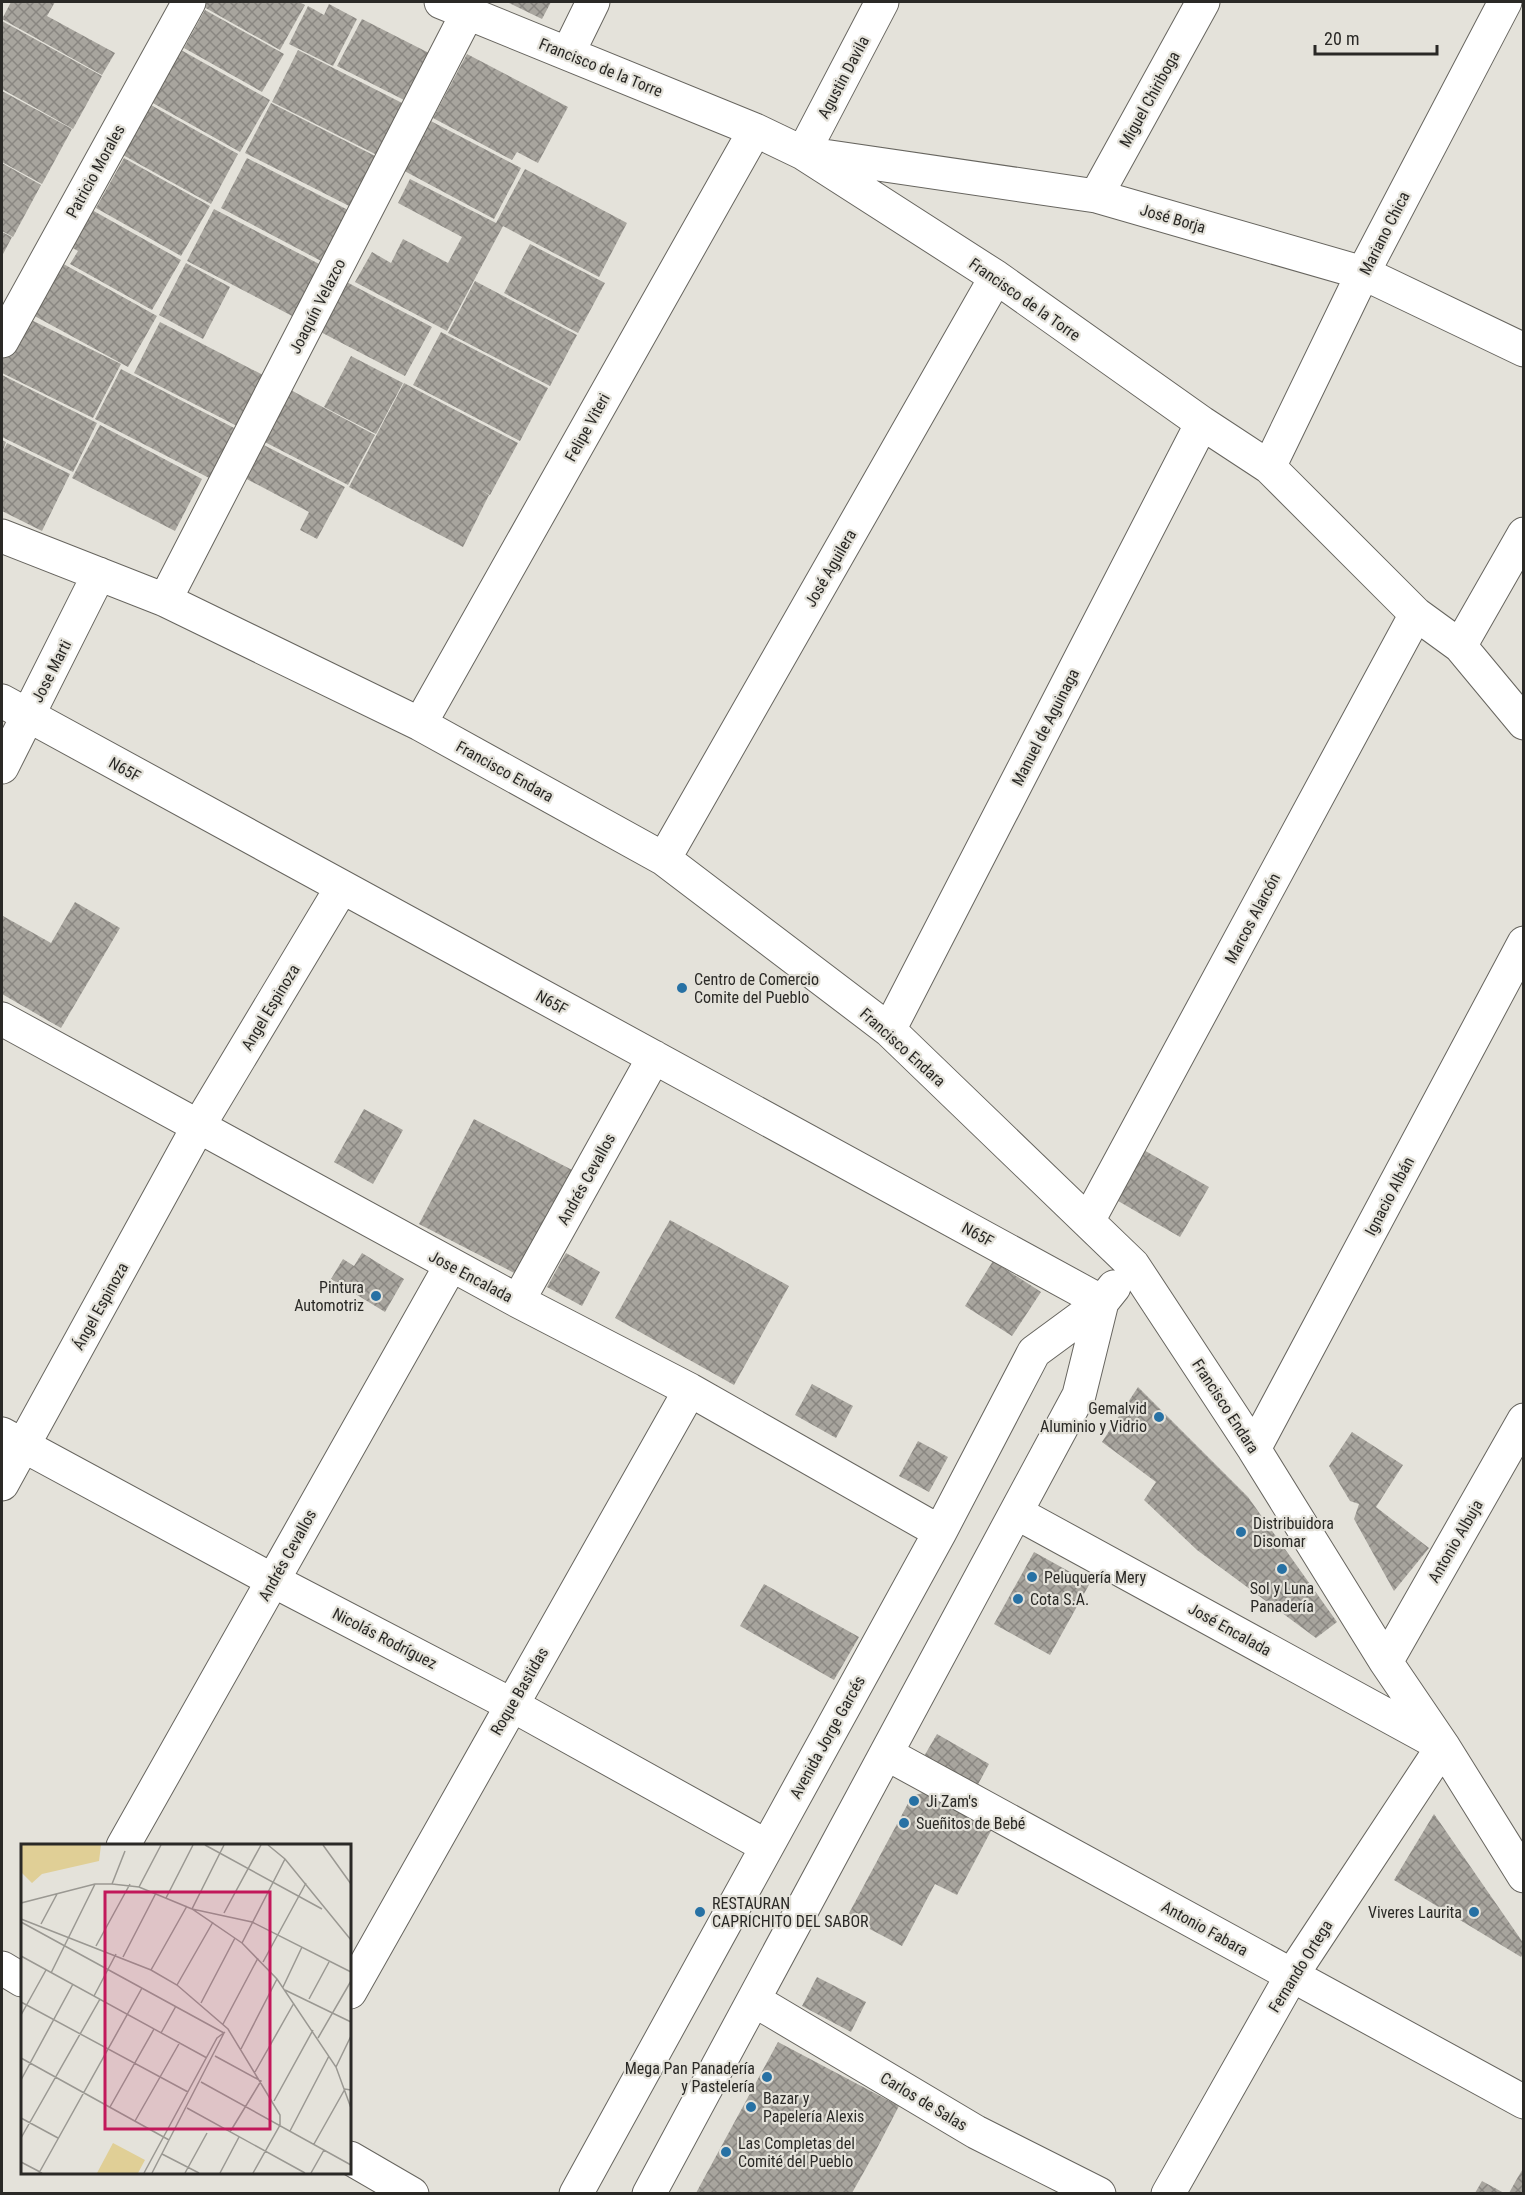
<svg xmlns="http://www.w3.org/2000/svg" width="1525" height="2195" font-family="'Roboto Condensed',sans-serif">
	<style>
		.building { fill: url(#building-cross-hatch) }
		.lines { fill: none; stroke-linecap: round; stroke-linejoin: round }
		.minor-casing { stroke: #67655f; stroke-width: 35 }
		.minor { stroke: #fff; stroke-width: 33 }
		.poi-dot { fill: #2771a4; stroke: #e4e2da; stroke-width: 2 }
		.labels { text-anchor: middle; stroke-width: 4.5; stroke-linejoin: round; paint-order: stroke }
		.street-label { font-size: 16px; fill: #2a2926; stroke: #e4e2da }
		.poi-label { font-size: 16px; fill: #2a2926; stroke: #e4e2da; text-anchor: start }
		.inset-road { fill: none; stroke: #9a9892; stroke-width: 1.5 }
		.view { fill: #c2185b; fill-opacity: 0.15; stroke: #c2185b; stroke-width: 3 }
		.inset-edge { fill: none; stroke: #2a2926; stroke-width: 3 }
	</style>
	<defs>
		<pattern id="building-cross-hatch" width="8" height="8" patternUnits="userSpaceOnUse" patternTransform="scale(1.5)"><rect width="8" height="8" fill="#a8a59e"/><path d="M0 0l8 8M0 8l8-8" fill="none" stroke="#898681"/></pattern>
	</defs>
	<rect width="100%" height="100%" fill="#e4e2da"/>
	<path class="building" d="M11 2H55L47 16 115 53 102 75 2 19Z
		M205 2H299L305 5 280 50 202 6Z
		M507 2H551L542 19Z
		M329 4 357 19 333 66 289 44 308 6 324 15Z
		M205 10 284 54 262 92 184 48Z
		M362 19 429 53 404 100 337 66Z
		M2 21 102 76 73 129 2 89Z
		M181 50 270 100 240 152 151 102Z
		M298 50 406 105 379 156 272 102Z
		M467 54 568 107 538 163 517 152 512 160 433 118Z
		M2 91 72 129 42 184 2 162Z
		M142 100 238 154 211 204 114 150Z
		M271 103 379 158 353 208 245 153Z
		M423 117 521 168 494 219 397 167Z
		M124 158 210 206 181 256 96 208Z
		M247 158 350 211 323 262 221 208Z
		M2 163 41 185 13 237 2 231Z
		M525 169 627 223 599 277 503 226 447 331 355 282 372 252 391 263 403 239 448 263 462 237 398 203 410 179 496 223Z
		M214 209 323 266 296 318 187 261Z
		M92 210 181 260 152 310 70 264 78 251 71 247Z
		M2 232 12 237 2 256Z
		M530 244 605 283 578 333 504 293Z
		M60 262 157 316 128 367 31 314Z
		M186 263 230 287 203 339 159 315Z
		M339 278 432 327 405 376 313 328Z
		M475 281 577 335 550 386 448 333Z
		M19 314 121 364 93 418 2 373V347Z
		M160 322 263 375 237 426 134 373Z
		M441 332 548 388 520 441 413 385Z
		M351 356 403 383 376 434 324 407Z
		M121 369 238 430 213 480 95 419Z
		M2 375 97 423 73 472 2 437Z
		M404 383 518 443 490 495 479 489 489 495 463 547 349 487Z
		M285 387 375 435 348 485 257 438Z
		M100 425 202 479 175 531 72 478Z
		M2 440 6 442 3 451 7 443 70 474 42 531 2 511Z
		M260 443 345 487 317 539 300 530 309 512 243 477Z
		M75 902 120 928 61 1028 2 994V918L3 916 51 943Z
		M364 1109 403 1130 373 1184 334 1162Z
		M474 1119 576 1172 520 1276 419 1224Z
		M1142 1149 1209 1187 1180 1237 1113 1198Z
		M670 1220 789 1286 734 1385 615 1318Z
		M362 1253 404 1279 385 1312 331 1279 343 1259 354 1266Z
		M566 1253 600 1272 582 1306 547 1287Z
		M993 1261 1041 1292 1012 1336 965 1306Z
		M812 1384 853 1406 836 1438 795 1415Z
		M1138 1387 1248 1497 1337 1622 1316 1638 1197 1550 1144 1500 1156 1482 1102 1442Z
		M1352 1432 1403 1465 1376 1507 1429 1548 1394 1591 1354 1519 1359 1504 1350 1501 1329 1466Z
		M918 1441 948 1457 929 1492 899 1476Z
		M1034 1552 1090 1583 1050 1655 994 1624Z
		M764 1584 859 1637 834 1680 740 1626Z
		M937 1734 989 1764 976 1788 923 1758Z
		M923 1793 992 1829 957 1895 935 1884 902 1946 847 1917 912 1796Z
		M1434 1814 1524 1944V1953L1521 1957 1394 1880Z
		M817 1977 866 2002 851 2032 802 2006Z
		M778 2042 899 2106 874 2154 852 2193H696Z
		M1524 2167V2193H1509L1518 2177Z
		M1482 2181 1504 2193H1475Z"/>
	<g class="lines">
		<defs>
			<path id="minor" d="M441 2 755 130 803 153 996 277 1202 423 1269 467 1416 614 1460 646 1524 723
				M882 2 803 153 1096 196 1363 273 1524 350
				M568 53 593 2
				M1096 196 1203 2
				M2 341 189 2
				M1269 467 1363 273 1505 2
				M2 536 165 600 420 724 664 859 889 1030 1133 1265 1254 1449 1386 1662 1443 1746 1524 1876
				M165 600 468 12
				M1460 646 1524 534
				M2 701 1102 1302
				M420 724 755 130
				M2 767 99 574
				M664 859 996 277
				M2 1019 518 1301 690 1390 940 1532
				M889 1030 1202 423
				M1088 1221 1416 614
				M518 1301 654 1057
				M2 1434 272 1580 512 1705 766 1846
				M1254 1449 1524 943
				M2 1484 198 1127 342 887
				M1017 1513 1443 1746 1292 1975 1168 2194
				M1386 1662 1524 1420
				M887 1754 1524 2102
				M123 1846 451 1265
				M2 1968 22 1980
				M350 1992 690 1390
				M754 2000 976 2132 1099 2194
				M350 2158 412 2194
				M576 2194 940 1532 1034 1352 1102 1302 1114 1287
				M649 2194 1079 1395 1102 1302"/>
		</defs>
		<use href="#minor" class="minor-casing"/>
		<use href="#minor" class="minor"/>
	</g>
	<g class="poi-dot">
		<circle cx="682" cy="988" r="6"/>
		<circle cx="376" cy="1296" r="6"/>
		<circle cx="1159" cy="1417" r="6"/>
		<circle cx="1241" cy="1532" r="6"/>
		<circle cx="1282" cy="1569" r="6"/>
		<circle cx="1032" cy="1577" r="6"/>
		<circle cx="1018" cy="1599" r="6"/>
		<circle cx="914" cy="1801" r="6"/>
		<circle cx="904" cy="1823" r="6"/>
		<circle cx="700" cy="1912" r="6"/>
		<circle cx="1474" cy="1912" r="6"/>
		<circle cx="767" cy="2077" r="6"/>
		<circle cx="751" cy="2107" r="6"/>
		<circle cx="726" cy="2152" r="6"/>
	</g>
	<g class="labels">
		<g class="street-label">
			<text transform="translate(601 67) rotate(22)" y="6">Francisco de la Torre</text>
			<text transform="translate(843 77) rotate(-62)" y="6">Agustin Davila</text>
			<text transform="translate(1149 99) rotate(-61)" y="6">Miguel Chiriboga</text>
			<text transform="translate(95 171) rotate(-61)" y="6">Patricio Morales</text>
			<text transform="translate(1173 218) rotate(16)" y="6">José Borja</text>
			<text transform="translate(1384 233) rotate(-63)" y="6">Mariano Chica</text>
			<text transform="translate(1025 299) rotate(35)" y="6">Francisco de la Torre</text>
			<text transform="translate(317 306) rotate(-63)" y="6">Joaquín Velazco</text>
			<text transform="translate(587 427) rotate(-61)" y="6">Felipe Viteri</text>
			<text transform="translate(830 568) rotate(-60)" y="6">José Aguilera</text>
			<text transform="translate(51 671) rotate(-63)" y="6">Jose Marti</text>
			<text transform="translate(1045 727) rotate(-63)" y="6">Manuel de Aguinaga</text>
			<text transform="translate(125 769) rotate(29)" y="6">N65F</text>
			<text transform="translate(505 771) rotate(29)" y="6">Francisco Endara</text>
			<text transform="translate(1252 918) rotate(-62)" y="6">Marcos Alarcón</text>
			<text transform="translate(552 1002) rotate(29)" y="6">N65F</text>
			<text transform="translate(270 1007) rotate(-59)" y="6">Angel Espinoza</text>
			<text transform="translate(903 1047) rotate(42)" y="6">Francisco Endara</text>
			<text transform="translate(586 1179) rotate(-61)" y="6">Andrés Cevallos</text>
			<text transform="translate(1389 1196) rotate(-62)" y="6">Ignacio Albán</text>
			<text transform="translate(978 1234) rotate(29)" y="6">N65F</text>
			<text transform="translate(471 1276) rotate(28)" y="6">Jose Encalada</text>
			<text transform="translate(100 1306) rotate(-61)" y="6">Ángel Espinoza</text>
			<text transform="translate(1226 1406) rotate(57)" y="6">Francisco Endara</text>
			<text transform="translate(1455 1541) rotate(-60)" y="6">Antonio Albuja</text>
			<text transform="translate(287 1555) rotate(-61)" y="6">Andrés Cevallos</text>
			<text transform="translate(1230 1629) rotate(29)" y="6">José Encalada</text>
			<text transform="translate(385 1638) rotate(27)" y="6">Nicolás Rodríguez</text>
			<text transform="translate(519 1691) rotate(-60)" y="6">Roque Bastidas</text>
			<text transform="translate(827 1737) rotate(-61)" y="6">Avenida Jorge Garcés</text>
			<text transform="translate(1205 1928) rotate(29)" y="6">Antonio Fabara</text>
			<text transform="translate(1300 1966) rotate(-58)" y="6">Fernando Ortega</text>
			<text transform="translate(924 2101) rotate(31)" y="6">Carlos de Salas</text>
		</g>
		<g class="poi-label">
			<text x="694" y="985">Centro de Comercio<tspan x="694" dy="18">Comite del Pueblo</tspan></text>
			<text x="364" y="1293" text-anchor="end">Pintura<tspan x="364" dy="18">Automotriz</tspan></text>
			<text x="1147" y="1414" text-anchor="end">Gemalvid<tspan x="1147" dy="18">Aluminio y Vidrio</tspan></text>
			<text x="1253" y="1529">Distribuidora<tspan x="1253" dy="18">Disomar</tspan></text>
			<text x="1044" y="1583">Peluquería Mery</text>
			<text x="1282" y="1594" text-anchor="middle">Sol y Luna<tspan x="1282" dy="18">Panadería</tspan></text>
			<text x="1030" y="1605">Cota S.A.</text>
			<text x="926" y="1807">Ji Zam's</text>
			<text x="916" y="1829">Sueñitos de Bebé</text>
			<text x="712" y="1909">RESTAURAN<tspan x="712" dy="18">CAPRICHITO DEL SABOR</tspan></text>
			<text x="1462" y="1918" text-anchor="end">Viveres Laurita</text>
			<text x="755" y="2074" text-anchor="end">Mega Pan Panadería<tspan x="755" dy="18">y Pastelería</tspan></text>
			<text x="763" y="2104">Bazar y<tspan x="763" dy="18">Papelería Alexis</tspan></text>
			<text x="738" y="2149">Las Completas del<tspan x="738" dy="18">Comité del Pueblo</tspan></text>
		</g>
	</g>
	<g transform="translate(21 1844)">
		<rect width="330" height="330" fill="#e4e2da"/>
		<path d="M0 1H80L78 17 21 30 11 39 0 28ZM92 299 124 316 117 329H76Z" fill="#e0cf96"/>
		<path class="inset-road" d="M184 1 301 65M203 1 171 65 231 78 330 128M247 1 264 15 330 96M302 1 330 40M91 40 104 7M118 43 140 1M145 54 172 1M0 59 74 40H91L118 43 171 65 221 99 256 135 315 223 330 264M203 69 240 1M0 75 130 126 156 141 207 185 259 271V281L232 329M0 78 203 189M20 80 36 50M221 99 264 15M75 102 109 40M0 112 186 214M102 113 135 49M242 118 285 39M130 126 166 62M30 129 74 40M156 141 192 78M262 143 281 103M264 146 330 178M73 152 95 110M288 155 308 118M0 158 167 248M180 159 214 94M0 171 25 126M202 180 237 114M140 189 155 162M297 194 330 137M220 205 256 135M194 212 240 237 209 288M0 214 148 296M315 223 330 192M234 228 273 159M0 236 52 140M180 238 330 321M253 257 292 186M89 263 133 185M166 264 284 329M0 274 37 294M114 277 159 198M269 287 308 212M0 294 79 155M293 300 324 245 330 246M141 310 178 329M0 318 21 329M18 329 121 144M123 329 196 194 204 188M131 329 203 189M164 329 186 289M199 329 218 293M290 329 303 306"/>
		<path class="view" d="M84 48H249V285H84Z"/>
		<rect width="330" height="330" class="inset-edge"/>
	</g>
	<rect width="1525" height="2195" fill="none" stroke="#2a2926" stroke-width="6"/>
	<path d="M1315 45v9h122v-9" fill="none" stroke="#2a2926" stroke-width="3"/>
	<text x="1324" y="45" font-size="18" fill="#2a2926" stroke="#e4e2da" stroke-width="4.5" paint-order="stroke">20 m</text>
</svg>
